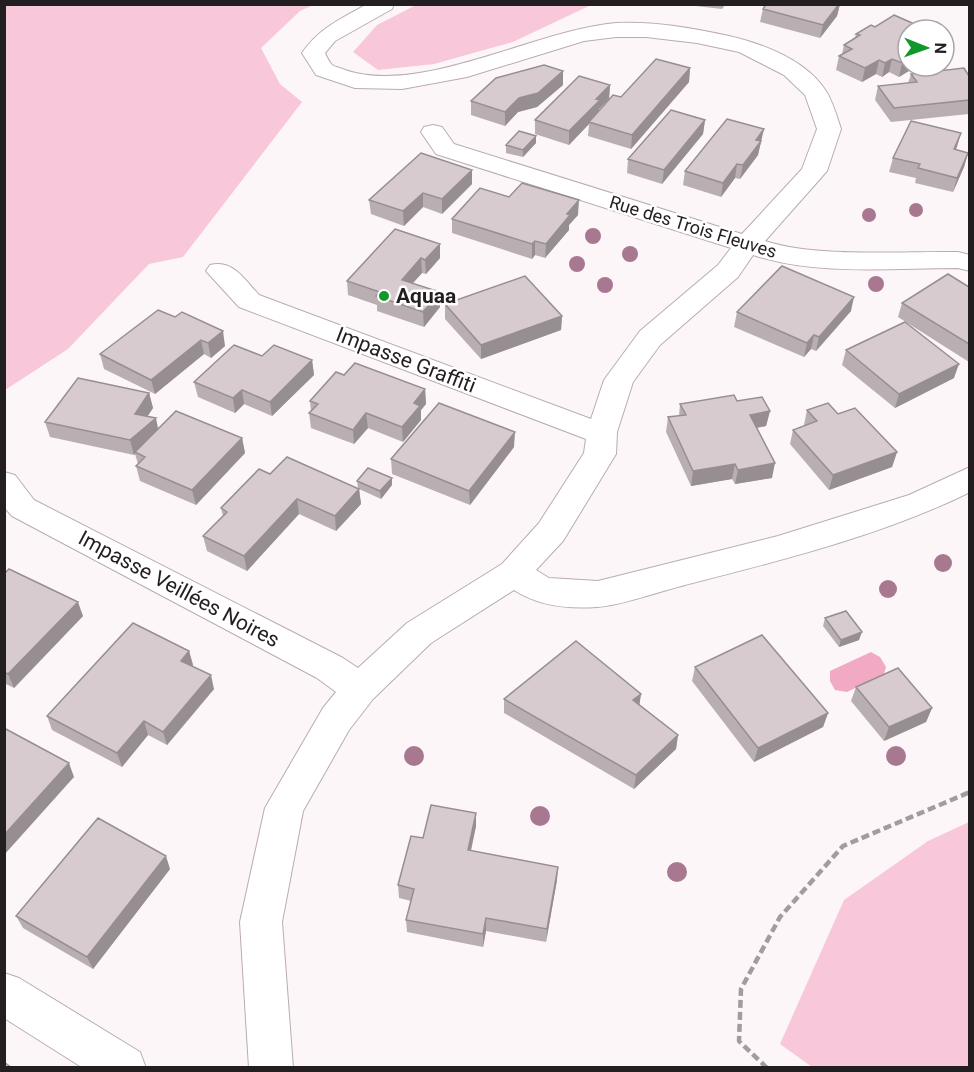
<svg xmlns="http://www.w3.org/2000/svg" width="974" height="1072" font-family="Roboto,sans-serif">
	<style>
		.green { fill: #f8c7d9 }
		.water { fill: #f1a9c4 }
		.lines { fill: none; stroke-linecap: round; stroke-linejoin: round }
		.minor-casing { stroke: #b9acb1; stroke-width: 2 }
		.path { stroke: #a29c9e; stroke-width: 4.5; stroke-dasharray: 8 4; stroke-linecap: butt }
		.minor { fill: #fff; fill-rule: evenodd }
		.tree { fill: #a87890 }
		.wall { fill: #b9afb2 }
		.shaded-wall { fill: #968e91 }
		.building { fill: #d7cbcf; stroke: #968e91; stroke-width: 1.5 }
		.poi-dot { fill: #12972c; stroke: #fff; stroke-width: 2 }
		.labels { text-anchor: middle; stroke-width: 5; stroke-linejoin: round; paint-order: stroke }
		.far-street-label { font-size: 18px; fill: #231e20; stroke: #fff }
		.poi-label { font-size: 21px; font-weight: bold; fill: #231e20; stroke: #fff; text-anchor: start }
		.street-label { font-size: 21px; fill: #231e20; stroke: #fff }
	</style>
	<rect width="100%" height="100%" fill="#fdf6f8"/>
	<path class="green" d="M5 4 313 5 300 11 261 48 280 84 302 102 183 257 149 264 68 349 5 390Z
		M416 5V4L591 5 513 42 434 64 378 70 353 52 377 25Z
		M969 822V1067H812L780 1044 844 900 928 841Z"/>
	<path class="water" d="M871 652 880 657 886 667 884 674 847 692 835 690 830 681V671Z"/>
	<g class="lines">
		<defs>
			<path id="minor" d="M367 4H394L392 9 335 41 325 53C327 57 329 62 332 65 335 67 341 68 345 70 421 96 535 30 616 23 653 21 692 28 729 36 763 44 806 60 826 91 833 102 837 117 841 129L827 171 765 241C817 258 901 251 958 252L970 255V271L958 268C891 268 817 276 753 255L738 277 660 345 633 382 617 432 616 454 563 541 536 570 549 578 598 581 778 536 909 495 970 467V492C884 535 778 561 685 585 661 591 619 606 597 607 567 609 538 606 514 590L431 643 373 699 349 730 303 811 282 922 293 1068H249L240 922 265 808 323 708 336 692 317 678 12 516 4 507V472L15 475 34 500 343 658 358 668 407 623 502 564 539 523 584 453 586 439 239 307 206 271 210 265C233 259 245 280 259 295L591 419 604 380 640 331 718 265 731 248 436 154 421 132 424 127 433 125 442 127 454 144 742 234 802 169 817 129 805 95 784 75 739 52 697 43 646 37H616L584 41 467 77 402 89 355 88 316 75 302 53C319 28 341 19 367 4Z
				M4 973 19 978 140 1052 146 1068H83L4 1018Z"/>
		</defs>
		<use href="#minor" class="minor-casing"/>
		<path class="path" d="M767 1068 739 1041 741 989 780 917 843 846 970 792"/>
		<use href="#minor" class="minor"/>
	</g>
	<g class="tree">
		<circle cx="916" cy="210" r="7"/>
		<circle cx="869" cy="215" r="7"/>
		<circle cx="593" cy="236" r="8"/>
		<circle cx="630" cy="254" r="8"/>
		<circle cx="577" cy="264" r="8"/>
		<circle cx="876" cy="284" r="8"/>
		<circle cx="605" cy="285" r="8"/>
		<circle cx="943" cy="563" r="9"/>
		<circle cx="888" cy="589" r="9"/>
		<circle cx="414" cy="756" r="10"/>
		<circle cx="896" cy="756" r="10"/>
		<circle cx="540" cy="816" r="10"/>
		<circle cx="677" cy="872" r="10"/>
	</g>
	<path class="wall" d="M678 4H726L722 9Z
		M766 4H840L837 16 820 38 760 22 763 9Z
		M871 25 908 66H917L899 77 889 72 882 77 876 74 862 82 836 70 839 56 842 54 844 45 855 38 856 34Z
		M690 68 689 82 631 149 588 136 589 124 569 145 535 134V120L610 85 609 99 599 109V111L621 97Z
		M563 71V85L537 107 518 112 505 126 471 115V101Z
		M911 74 969 76V114L891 122 875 100 878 86 908 83Z
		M705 120 703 134 662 184 627 173 628 159Z
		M536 136V143L523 157 506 153V145Z
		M762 143 760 145 758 155 740 179 735 178 721 197 683 185 685 171Z
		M956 150 968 153 964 167 953 192 915 183 916 178 889 172 893 158Z
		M472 184 442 214 423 207 404 226 371 214 369 200Z
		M578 215 569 225V230L545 258 535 255 532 259 452 233V219Z
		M440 244V258L426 274 422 273 413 283 440 292V307L424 327 377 311V305L348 295 347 281Z
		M969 287V362L898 317 902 303Z
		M445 304 562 316 561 330 481 359 445 319Z
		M158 310 225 346 211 358 204 354 155 394 104 369 100 354Z
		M851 311 816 351 811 349 804 357 734 327 737 312Z
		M846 350 954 378 895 408 842 365Z
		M262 356 312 360 314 375 272 416 244 404 235 413 198 397 194 382Z
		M344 375 425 389 426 404 421 410V420L403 442 368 428 354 444 311 428 309 413 311 411 310 401Z
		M149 393 153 408 147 417 158 429 242 438 245 453 196 505 140 481 136 466 138 464 135 454 134 455 50 437 45 422Z
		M737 401 770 411 766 426 757 428 772 478 735 484 732 479 691 486 666 432 668 417 679 416 680 404Z
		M807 410 838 414 897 452 892 467 829 490 790 444 793 430 805 426 804 425Z
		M514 447 470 505 392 474 391 459Z
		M392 478V485L381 499 359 489 361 504 336 531 299 514 247 571 207 551 203 536 223 516 221 508 358 488 357 481Z
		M4 574 83 616 14 688 4 683Z
		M825 618 859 640 839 647 823 626Z
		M189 651 193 665 192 666 214 689 167 745 148 735 122 767 52 730 47 716Z
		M695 667 828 713 823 727 754 762 692 681Z
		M856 687 932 708 926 722 884 741 851 701Z
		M641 694 639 704 678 735 676 749 634 789 504 713V699Z
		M476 826 471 851 557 880 546 942 486 931 483 947 407 932 406 920 411 901 399 898 398 885 423 838Z
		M170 869 93 969 23 928 16 916Z"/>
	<path class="shaded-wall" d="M839 4H840L837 16 820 38 823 25Z
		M892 59 889 72 882 77 885 63Z
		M879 60 876 74 862 82 865 68Z
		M908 60V66H917L899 77 902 63Z
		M690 68 689 82 631 149 632 135Z
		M563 71V85L537 107 518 112 505 126V112L519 98Z
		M610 85 609 99 599 109V114L589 122V124L569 145V131L596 99Z
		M705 120 703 134 662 184 664 170Z
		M764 129 758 155 740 179 743 165 756 140Z
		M961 133 957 147 950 163 954 149Z
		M536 136V143L523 157V150Z
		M968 153 964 167 953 192 957 178Z
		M737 164 735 178 721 197 723 183Z
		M472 170V184L442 214V199Z
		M423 193V207L404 226 403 211Z
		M579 200 578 215 569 225V230L545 258 546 244 567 214Z
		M535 241V255L532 259V244Z
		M440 244V258L426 274 425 260Z
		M421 258 422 273 403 294 402 280Z
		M440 292V307L424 327 423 312Z
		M854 297 851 311 816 351 819 337Z
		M562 316 561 330 481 359V345Z
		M223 331 225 346 211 358 208 343Z
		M814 335 811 349 804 357 807 343Z
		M201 340 204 354 155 394 151 380Z
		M312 360 314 375 272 416 270 402Z
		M959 364 954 378 895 408 899 394Z
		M425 389 426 404 421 410V420L403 442 402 427 414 403Z
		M242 390 244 404 235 413 233 398Z
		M149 393 153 408 139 429 135 414Z
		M770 411 766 426 747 429 750 415Z
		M366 413 368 428 354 444 353 430Z
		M156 418 159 433 135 452V454L134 455 130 440Z
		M515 432 514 447 470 505 469 491Z
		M242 438 245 453 196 505 192 490Z
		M897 452 892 467 829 490 833 475Z
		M775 463 772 478 735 484 738 470Z
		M735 464 732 479 691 486 693 471Z
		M392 478V485L381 499 380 491Z
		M359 489 361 504 336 531 335 516Z
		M297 499 299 514 247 571 244 556Z
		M78 602 83 616 14 688 8 674Z
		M862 632 859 640 839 647 841 640Z
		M189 651 193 665 185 675 181 661Z
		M211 675 214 689 167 745 163 732Z
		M641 694 639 708 633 700Z
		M932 708 926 722 884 741 889 727Z
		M828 713 823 727 754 762 758 748Z
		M144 721 148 735 122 767 117 753Z
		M678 735 676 749 634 789 636 775Z
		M69 763 74 777 4 855V835Z
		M476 813V826L468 863V850Z
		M166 856 170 869 93 969 87 957Z
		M558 867 557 880 546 942 547 929Z
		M486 918V931L483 947V934Z"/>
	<path class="building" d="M766 4H839L823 25 763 9Z
		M894 15 928 30H908V60L902 63 892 59 885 63 879 60 865 68 839 56 852 49 844 45 860 35 856 34 871 25 875 27Z
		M656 59 690 68 632 135 589 122 613 95 621 97Z
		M544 65 563 71 538 93 519 98 505 112 471 101 496 78Z
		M964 68 969 76V100L894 108 878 86 917 82 911 74Z
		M579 76 610 85 596 99 600 100 569 131 535 120Z
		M671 110 705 120 664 170 628 159Z
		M727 119 764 129 756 140 761 141 743 165 737 164 723 183 685 171Z
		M911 121 961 133 954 149 968 153 957 178 918 168 920 164 893 158Z
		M519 131 536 136 523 150 506 145Z
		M421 153 472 170 442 199 423 193 403 211 369 200Z
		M522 183 579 200 567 214 570 215 546 244 535 241 532 244 452 219 480 188 509 197Z
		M395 229 440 244 425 260 421 258 402 280 440 292 423 312 376 296 380 292 347 281Z
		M782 266 854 297 819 337 814 335 807 343 737 312Z
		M948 274 969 287V344L902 303Z
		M525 276 562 316 481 345 445 304Z
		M158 310 175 317 182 312 223 331 208 343 201 340 151 380 100 354Z
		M905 322 959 364 899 394 846 350Z
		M234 345 262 356 274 345 312 360 270 402 242 390 233 398 194 382Z
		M355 363 425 389 414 403 420 406 402 427 366 413 353 430 309 413 318 404 310 401 336 372 344 375Z
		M78 378 149 393 135 414 156 418 130 440 45 422Z
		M734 395 737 401 762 397 770 411 750 415 775 463 738 470 735 464 693 471 668 417 686 415 680 404Z
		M439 403 515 432 469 491 391 459Z
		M828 403 838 414 855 408 897 452 833 475 793 430 817 421 807 410Z
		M176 411 242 438 192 490 136 466 145 457 135 452Z
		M287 457 359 489 335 516 297 499 244 556 203 536 227 512 221 508 259 469 270 474Z
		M368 468 392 478 380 491 357 481Z
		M9 569 78 602 8 674 4 672V574Z
		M846 611 862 632 841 640 825 618Z
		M133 623 189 651 181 661 211 675 163 732 144 721 117 753 47 716Z
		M762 635 828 713 758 748 695 667Z
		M576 641 641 694 633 700 678 735 636 775 504 699Z
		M898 668 932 708 889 727 856 687Z
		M4 728 69 763 4 835Z
		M431 805 476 813 468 850 558 867 547 929 486 918 483 934 406 920 414 889 398 885 411 836 423 838Z
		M98 818 166 856 87 957 16 916Z
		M4 1062 12 1068H4Z"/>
	<circle class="poi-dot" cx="384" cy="296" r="6"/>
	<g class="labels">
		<g class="far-street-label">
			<text transform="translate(693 227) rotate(17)" y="6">Rue des Trois Fleuves</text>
		</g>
		<g class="poi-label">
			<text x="396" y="303">Aquaa</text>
		</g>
		<g class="street-label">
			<text transform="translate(406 360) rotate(21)" y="7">Impasse Graffiti</text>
			<text transform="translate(179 589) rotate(28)" y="7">Impasse Veillées Noires</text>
		</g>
	</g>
	<rect width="974" height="1072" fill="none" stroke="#231e20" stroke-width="12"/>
	<g transform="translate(926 48) rotate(91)"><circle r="28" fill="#ffffff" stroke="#a7a5a6" stroke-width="1.5"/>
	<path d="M0-4.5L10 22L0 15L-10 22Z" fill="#12972c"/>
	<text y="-9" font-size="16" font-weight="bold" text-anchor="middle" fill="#231e20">N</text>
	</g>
</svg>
